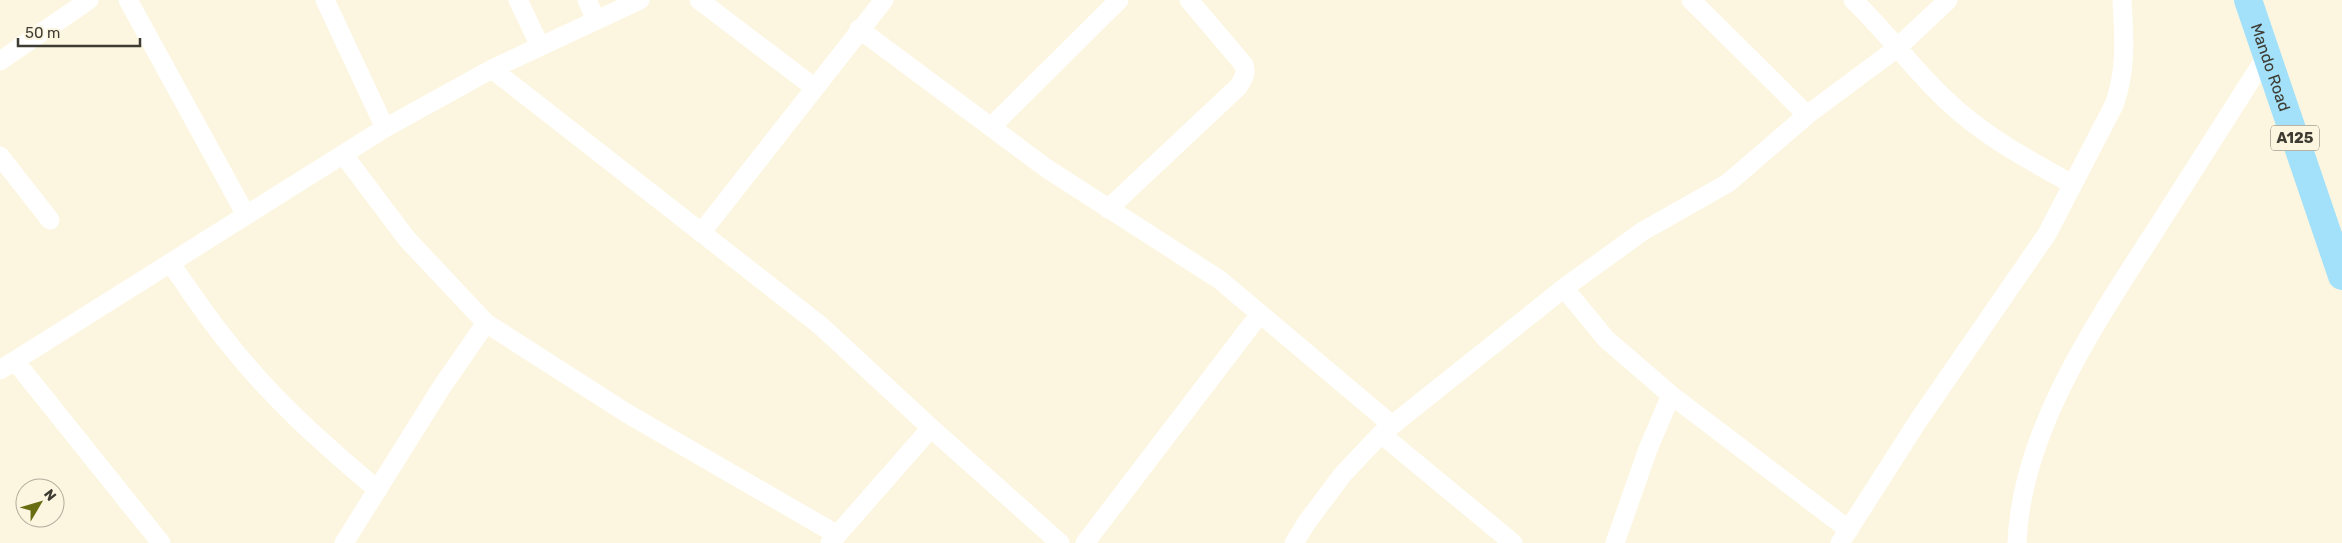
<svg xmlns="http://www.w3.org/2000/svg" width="2342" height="543" font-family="Rubik,sans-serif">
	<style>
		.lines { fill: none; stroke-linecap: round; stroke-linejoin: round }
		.minor { stroke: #fff; stroke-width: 19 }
		.highway { stroke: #a3e1fa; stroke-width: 28 }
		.labels { text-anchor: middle; stroke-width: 4.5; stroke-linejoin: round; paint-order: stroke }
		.shield { fill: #fcf6e0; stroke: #777367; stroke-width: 1 }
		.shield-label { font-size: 15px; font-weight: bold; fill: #3e3b33 }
		.street-label { font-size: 16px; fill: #3e3b33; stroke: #fcf6e0 }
	</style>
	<rect width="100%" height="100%" fill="#fcf6e0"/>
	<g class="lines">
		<path class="minor" d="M128 0 246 215
			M325 0 385 128
			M518 0 540 46
			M587 0 596 20
			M699 0 815 88
			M1691 0 1807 115
			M1853 0C1886 31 1912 68 1945 99 1982 135 2027 159 2072 184
			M859 29 1046 168 1220 280 1392 425
			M0 61 89 0
			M492 69 821 326 931 428 1060 543
			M992 126 1119 0
			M343 154 407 239 486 323 628 414 836 534
			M0 156 50 220
			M1108 209 1238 87C1243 79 1247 74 1244 65L1189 0
			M701 233 884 0
			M170 263C189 289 206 316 226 340 270 397 323 444 378 490
			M1564 288 1606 339 1671 395 1849 530
			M15 361 161 543
			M0 370 385 128 492 69 640 0
			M1381 434 1513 543
			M344 543 441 388 486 323
			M830 543 931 428
			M1085 543 1259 315
			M1294 543 1307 522 1343 474 1381 434 1564 288 1643 231 1728 183 1807 115 1897 48 1948 0
			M1615 543 1648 449 1671 395
			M1840 543 1918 421 2047 234 2114 105C2127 70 2124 36 2122 0
			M2017 543C2021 432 2095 324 2153 234 2191 174 2229 114 2267 55"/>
		<path class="highway" id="s1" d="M2248 0 2342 276"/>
	</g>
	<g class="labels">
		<rect class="shield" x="2271" y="125.5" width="48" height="25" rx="4"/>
		<g class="shield-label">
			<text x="2295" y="143">A125</text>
		</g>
		<g class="street-label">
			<text dy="6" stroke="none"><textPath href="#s1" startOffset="71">Mando Road</textPath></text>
		</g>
	</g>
	<g transform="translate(40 503) rotate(52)"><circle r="24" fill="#fcf6e0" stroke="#b0ab9b"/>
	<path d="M0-4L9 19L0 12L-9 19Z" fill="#686d11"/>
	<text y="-8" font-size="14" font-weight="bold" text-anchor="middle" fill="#3e3b33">N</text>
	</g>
	<path d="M18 38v8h122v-8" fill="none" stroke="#3e3b33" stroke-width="2.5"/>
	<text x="25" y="38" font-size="15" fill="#3e3b33" stroke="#fcf6e0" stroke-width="4" paint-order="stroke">50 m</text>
</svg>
